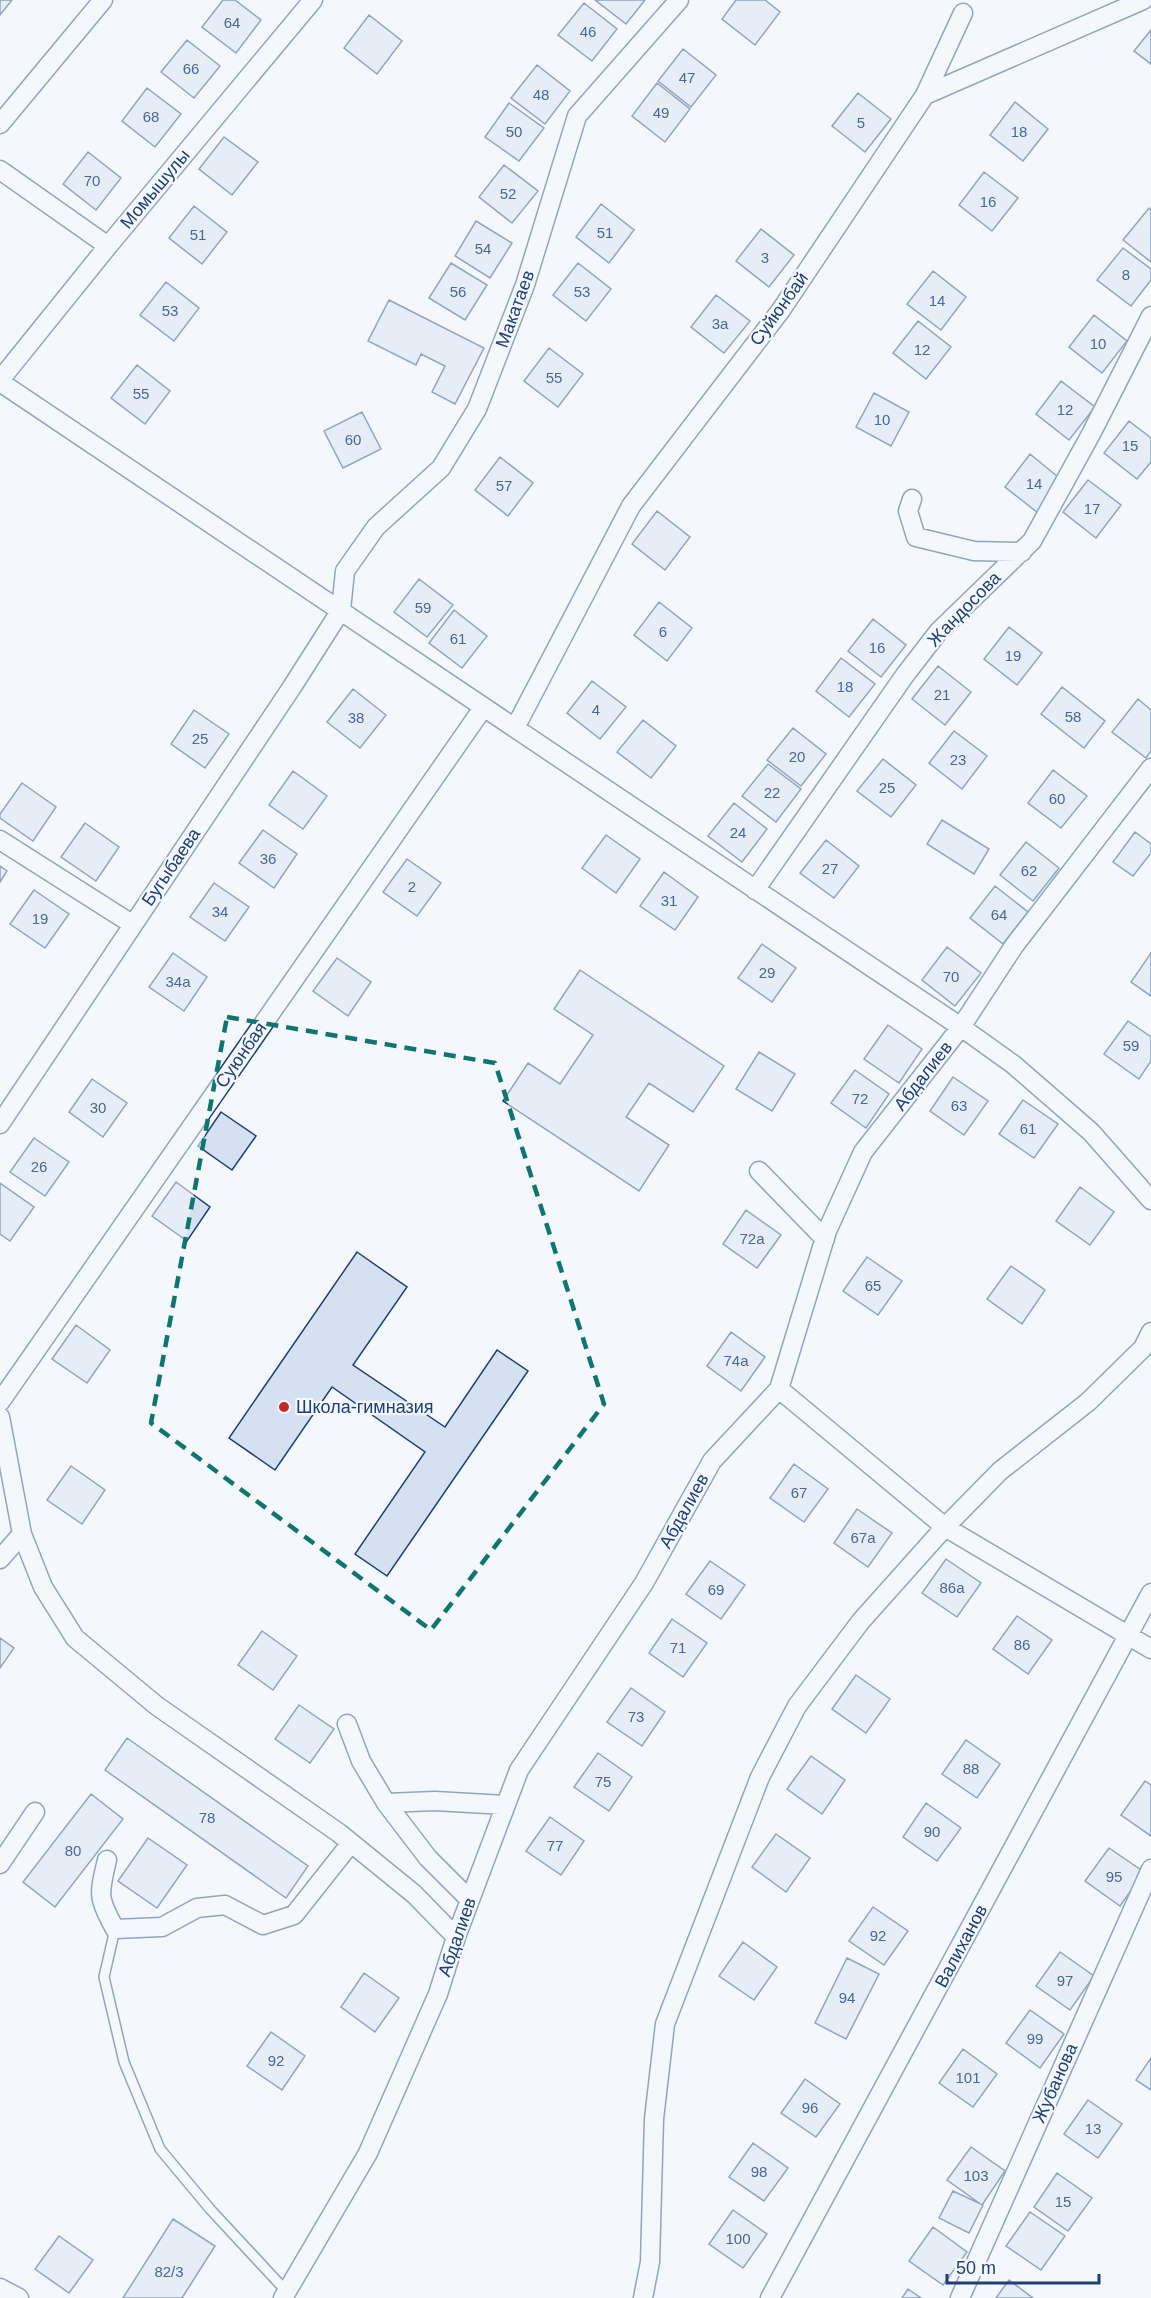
<svg xmlns="http://www.w3.org/2000/svg" width="1151" height="2298" font-family="Arial,sans-serif">
	<style>
		.building { fill: #d5e0f0; stroke: #1d3f73; stroke-width: 1.5 }
		.lines { fill: none; stroke-linecap: round; stroke-linejoin: round }
		.lane-casing { stroke: #1d3f73; stroke-width: 12 }
		.street-casing { stroke: #1d3f73; stroke-width: 21 }
		.lane { stroke: #f4f7fb; stroke-width: 9 }
		.street { stroke: #f4f7fb; stroke-width: 18 }
		.marked { fill: none; stroke: #0f766e; stroke-width: 4.5; stroke-dasharray: 12 8; stroke-linejoin: round }
		.poi-dot { fill: #c62828; stroke: #f4f7fb; stroke-width: 2 }
		.labels { text-anchor: middle; stroke-width: 4.5; stroke-linejoin: round; paint-order: stroke }
		.number-label { font-size: 15px; fill: #4b6792 }
		.street-label { font-size: 18px; fill: #1d3f73; stroke: #f4f7fb }
		.poi-label { font-size: 18px; fill: #1d3f73; stroke: #f4f7fb; text-anchor: start }
	</style>
	<rect width="100%" height="100%" fill="#f4f7fb"/>
	<path class="building" d="M0 0H12L0 15Z
		M223 0H235L261 20 236 53 202 27Z
		M595 0H645L626 24Z
		M736 0H765L780 12 755 45 722 19Z
		M584 3 617 29 592 61 558 35Z
		M369 15 402 41 377 74 344 48Z
		M1151 30V64L1134 51Z
		M187 40 220 66 194 98 161 72Z
		M683 49 716 75 691 107 658 81Z
		M537 65 570 91 545 124 511 98Z
		M657 83 690 109 665 142 632 116Z
		M147 88 181 114 155 147 122 121Z
		M858 93 891 119 865 152 832 126Z
		M1015 102 1048 129 1023 161 990 135Z
		M509 103 544 128 519 161 485 137Z
		M224 137 258 162 232 195 199 169Z
		M88 152 121 178 96 210 63 184Z
		M504 165 538 191 512 223 479 197Z
		M984 172 1018 198 992 231 959 205Z
		M601 204 634 230 609 263 576 237Z
		M194 206 227 232 202 264 169 238Z
		M1149 208 1151 210V262L1123 240Z
		M476 221 512 243 490 278 455 256Z
		M761 229 794 255 769 287 736 261Z
		M1123 248 1151 269V280L1131 306 1097 280Z
		M451 263 487 285 465 320 429 298Z
		M578 263 611 289 586 321 553 295Z
		M933 271 966 297 941 330 907 304Z
		M166 282 199 308 174 341 140 315Z
		M716 295 750 321 724 353 691 327Z
		M389 300 484 348 455 404 432 392 445 366 421 354 416 365 368 341Z
		M1094 315 1127 341 1102 373 1069 347Z
		M918 321 951 347 926 379 893 353Z
		M549 348 583 374 558 407 524 381Z
		M137 365 170 391 145 424 111 398Z
		M1061 381 1095 407 1069 440 1036 414Z
		M874 393 909 412 891 446 856 427Z
		M362 412 381 449 343 468 324 431Z
		M1129 421 1151 438V462L1137 479 1104 453Z
		M1030 454 1063 481 1038 513 1005 487Z
		M500 457 533 483 508 516 475 490Z
		M1088 480 1121 505 1096 538 1063 512Z
		M657 511 690 537 665 570 632 544Z
		M419 579 453 605 427 637 394 612Z
		M659 602 692 628 667 661 634 635Z
		M454 610 487 636 462 668 429 643Z
		M873 619 906 645 881 677 848 651Z
		M1009 627 1042 653 1017 685 984 659Z
		M841 658 875 684 849 717 816 691Z
		M938 666 971 692 945 725 912 699Z
		M592 681 626 707 600 739 567 713Z
		M1062 687 1105 721 1084 748 1041 714Z
		M353 689 386 715 360 748 327 722Z
		M1138 699 1151 710V751L1146 758 1112 732Z
		M194 710 229 734 205 768 171 744Z
		M643 720 676 746 651 778 617 752Z
		M793 728 826 754 801 786 767 760Z
		M954 731 987 756 962 789 929 763Z
		M883 759 916 785 891 817 857 791Z
		M768 764 801 789 776 822 742 796Z
		M1053 770 1087 796 1061 828 1028 803Z
		M293 771 327 796 303 829 269 805Z
		M22 783 56 807 33 841 0 818V814Z
		M734 803 767 829 742 862 708 836Z
		M942 820 989 849 974 874 927 844Z
		M85 823 119 847 96 881 61 857Z
		M263 830 297 854 274 888 239 863Z
		M1135 832 1151 844V853L1133 876 1113 862Z
		M606 835 640 859 616 893 582 868Z
		M826 840 859 866 834 898 800 873Z
		M1026 842 1059 868 1033 901 1000 875Z
		M407 859 441 883 417 916 383 892Z
		M0 866 7 871 0 882Z
		M664 872 698 897 675 930 640 906Z
		M214 883 249 907 225 941 190 917Z
		M995 886 1028 912 1003 944 970 918Z
		M34 890 69 914 45 948 10 924Z
		M762 944 796 968 772 1002 738 978Z
		M947 947 981 973 955 1006 922 980Z
		M173 953 207 977 184 1011 149 987Z
		M1151 953V996L1131 982Z
		M337 958 371 982 348 1016 313 991Z
		M580 970 724 1066 693 1112 649 1083 626 1117 669 1145 639 1191 503 1101 528 1063 560 1084 593 1035 554 1009Z
		M1128 1021 1151 1037V1061L1139 1079 1104 1054Z
		M888 1025 922 1049 899 1083 864 1059Z
		M759 1052 795 1074 772 1111 736 1089Z
		M855 1070 889 1094 866 1128 831 1103Z
		M953 1077 988 1101 964 1135 930 1111Z
		M92 1079 127 1103 103 1137 69 1112Z
		M1023 1100 1058 1124 1034 1158 999 1134Z
		M221 1112 256 1136 232 1170 198 1146Z
		M34 1138 69 1162 45 1196 10 1172Z
		M176 1182 210 1207 187 1241 152 1216Z
		M0 1183 34 1207 10 1241 0 1234Z
		M1080 1187 1114 1212 1090 1245 1056 1221Z
		M746 1210 781 1235 757 1268 723 1244Z
		M357 1252 407 1287 353 1365 445 1427 497 1350 528 1371 387 1576 355 1554 425 1452 332 1387 275 1470 229 1438Z
		M867 1257 902 1281 878 1315 843 1291Z
		M1011 1266 1045 1290 1022 1324 987 1299Z
		M76 1325 110 1350 87 1383 52 1359Z
		M731 1332 765 1357 741 1391 707 1366Z
		M794 1464 828 1489 804 1522 770 1498Z
		M71 1466 105 1490 82 1524 47 1500Z
		M857 1509 892 1533 868 1567 834 1543Z
		M946 1559 981 1583 957 1617 922 1593Z
		M710 1561 745 1585 721 1619 686 1594Z
		M1017 1616 1052 1640 1028 1674 993 1649Z
		M672 1619 707 1643 683 1677 649 1653Z
		M262 1631 297 1656 273 1690 238 1665Z
		M0 1638 14 1648 0 1668Z
		M856 1675 890 1699 866 1733 832 1709Z
		M631 1688 665 1712 642 1746 607 1722Z
		M299 1705 334 1729 310 1763 275 1739Z
		M127 1738 308 1866 286 1898 105 1770Z
		M966 1740 1000 1764 977 1798 942 1774Z
		M598 1753 632 1777 609 1811 574 1787Z
		M811 1756 845 1780 822 1814 787 1789Z
		M1145 1781 1151 1785V1836L1121 1815Z
		M91 1794 123 1819 55 1907 23 1882Z
		M926 1803 961 1828 937 1861 903 1837Z
		M550 1817 584 1841 561 1875 526 1851Z
		M776 1834 810 1858 786 1892 752 1867Z
		M148 1838 187 1865 157 1908 118 1881Z
		M1109 1848 1144 1872 1120 1906 1085 1881Z
		M873 1907 908 1931 884 1965 849 1941Z
		M743 1942 777 1967 754 2000 719 1976Z
		M1060 1952 1094 1976 1070 2010 1036 1986Z
		M847 1958 879 1974 846 2039 815 2023Z
		M364 1973 399 1998 375 2032 341 2007Z
		M1030 2010 1064 2034 1040 2068 1006 2043Z
		M271 2032 305 2056 282 2090 247 2066Z
		M963 2049 997 2074 973 2107 939 2083Z
		M1151 2058V2090L1136 2080Z
		M805 2079 840 2104 816 2137 781 2113Z
		M1088 2100 1122 2124 1098 2158 1064 2134Z
		M753 2143 788 2168 764 2201 729 2177Z
		M971 2147 1005 2171 982 2205 947 2180Z
		M1057 2173 1092 2198 1068 2231 1034 2207Z
		M953 2191 983 2205 969 2233 939 2218Z
		M733 2210 767 2234 743 2268 709 2244Z
		M1030 2212 1065 2236 1041 2270 1006 2246Z
		M173 2219 215 2246 182 2298H123Z
		M933 2227 967 2252 943 2285 909 2261Z
		M59 2236 93 2260 69 2293 35 2269Z
		M1009 2280 1033 2298H996Z
		M908 2289 921 2298H902Z"/>
	<g class="lines">
		<defs>
			<path id="lane" d="M115 1929 104 1977 124 2062 160 2149 210 2209 287 2292"/>
			<path id="street" d="M925 95 963 13
				M0 124 103 0
				M0 170 108 246
				M0 380 108 246 313 0
				M0 382C321 597 640 813 961 1027L1014 1065 1091 1132 1151 1200
				M912 499 908 511 916 537 974 551 1022 552
				M515 728 631 506 781 310 925 95 1143 0
				M0 840 132 924
				M755 890 905 675 939 631 1032 541 1091 434 1151 316
				M0 1124 292 687 341 610 345 571 376 527 441 468 477 409 525 285 577 116 679 0
				M759 1171 825 1239
				M779 1389 945 1527 1151 1649
				M0 1402 483 708
				M0 1417 22 1534 43 1587 75 1638 157 1706 339 1833 414 1894 456 1937
				M0 1559 22 1534
				M347 1724 361 1761 386 1803 435 1801 505 1805
				M386 1803 428 1858 470 1900
				M107 1860C99 1894 97 1897 115 1929L162 1927 197 1908 225 1905 263 1925 294 1915 351 1843
				M0 1864 35 1812
				M0 2288 19 2298
				M283 2298 368 2153 438 1994 456 1937 519 1770 644 1583 712 1461 779 1389 827 1231 863 1152 961 1027 1014 946 1151 768
				M643 2298 650 2262 654 2119 665 2024 760 1777 797 1706 861 1621 945 1527 1000 1471 1088 1402 1143 1348 1151 1332
				M770 2298 1151 1593
				M960 2298 1151 1869"/>
		</defs>
		<use href="#lane" class="lane-casing"/>
		<use href="#street" class="street-casing"/>
		<use href="#lane" class="lane"/>
		<use href="#street" class="street"/>
	</g>
	<path d="M0 0H1151V2298H0ZM227 1017 495 1063 604 1404 431 1630 151 1423Z" fill="#f4f7fb" fill-opacity=".55" fill-rule="evenodd"/>
	<path class="marked" d="M227 1017 495 1063 604 1404 431 1630 151 1423Z"/>
	<circle class="poi-dot" cx="284" cy="1407" r="6"/>
	<g class="labels">
		<g class="number-label">
			<text x="232" y="28">64</text>
			<text x="588" y="37">46</text>
			<text x="191" y="74">66</text>
			<text x="687" y="83">47</text>
			<text x="541" y="100">48</text>
			<text x="661" y="118">49</text>
			<text x="151" y="122">68</text>
			<text x="861" y="128">5</text>
			<text x="514" y="137">50</text>
			<text x="1019" y="137">18</text>
			<text x="92" y="186">70</text>
			<text x="508" y="199">52</text>
			<text x="988" y="207">16</text>
			<text x="605" y="238">51</text>
			<text x="198" y="240">51</text>
			<text x="483" y="254">54</text>
			<text x="765" y="263">3</text>
			<text x="1126" y="280">8</text>
			<text x="458" y="297">56</text>
			<text x="582" y="297">53</text>
			<text x="937" y="306">14</text>
			<text x="170" y="316">53</text>
			<text x="720" y="329">3а</text>
			<text x="1098" y="349">10</text>
			<text x="922" y="355">12</text>
			<text x="554" y="383">55</text>
			<text x="141" y="399">55</text>
			<text x="1065" y="415">12</text>
			<text x="882" y="425">10</text>
			<text x="353" y="445">60</text>
			<text x="1130" y="451">15</text>
			<text x="1034" y="489">14</text>
			<text x="504" y="491">57</text>
			<text x="1092" y="514">17</text>
			<text x="423" y="613">59</text>
			<text x="663" y="637">6</text>
			<text x="458" y="644">61</text>
			<text x="877" y="653">16</text>
			<text x="1013" y="661">19</text>
			<text x="845" y="692">18</text>
			<text x="942" y="700">21</text>
			<text x="596" y="715">4</text>
			<text x="1073" y="722">58</text>
			<text x="356" y="723">38</text>
			<text x="200" y="744">25</text>
			<text x="797" y="762">20</text>
			<text x="958" y="765">23</text>
			<text x="887" y="793">25</text>
			<text x="772" y="798">22</text>
			<text x="1057" y="804">60</text>
			<text x="738" y="838">24</text>
			<text x="268" y="864">36</text>
			<text x="830" y="874">27</text>
			<text x="1029" y="876">62</text>
			<text x="412" y="892">2</text>
			<text x="669" y="906">31</text>
			<text x="220" y="917">34</text>
			<text x="999" y="920">64</text>
			<text x="40" y="924">19</text>
			<text x="767" y="978">29</text>
			<text x="951" y="982">70</text>
			<text x="178" y="987">34а</text>
			<text x="1131" y="1051">59</text>
			<text x="860" y="1104">72</text>
			<text x="959" y="1111">63</text>
			<text x="98" y="1113">30</text>
			<text x="1028" y="1134">61</text>
			<text x="39" y="1172">26</text>
			<text x="752" y="1244">72а</text>
			<text x="873" y="1291">65</text>
			<text x="736" y="1366">74а</text>
			<text x="799" y="1498">67</text>
			<text x="863" y="1543">67а</text>
			<text x="952" y="1593">86а</text>
			<text x="716" y="1595">69</text>
			<text x="1022" y="1650">86</text>
			<text x="678" y="1653">71</text>
			<text x="636" y="1722">73</text>
			<text x="971" y="1774">88</text>
			<text x="603" y="1787">75</text>
			<text x="207" y="1823">78</text>
			<text x="932" y="1837">90</text>
			<text x="555" y="1851">77</text>
			<text x="73" y="1856">80</text>
			<text x="1114" y="1882">95</text>
			<text x="878" y="1941">92</text>
			<text x="1065" y="1986">97</text>
			<text x="847" y="2003">94</text>
			<text x="1035" y="2044">99</text>
			<text x="276" y="2066">92</text>
			<text x="968" y="2083">101</text>
			<text x="810" y="2113">96</text>
			<text x="1093" y="2134">13</text>
			<text x="759" y="2177">98</text>
			<text x="976" y="2181">103</text>
			<text x="1063" y="2207">15</text>
			<text x="738" y="2244">100</text>
			<text x="169" y="2277">82/3</text>
		</g>
		<g class="street-label">
			<text transform="translate(155 189) rotate(-50)" y="6">Момышулы</text>
			<text transform="translate(515 309) rotate(-70)" y="6">Макатаев</text>
			<text transform="translate(779 309) rotate(-54)" y="6">Суйюнбай</text>
			<text transform="translate(964 609) rotate(-46)" y="6">Жандосова</text>
			<text transform="translate(171 867) rotate(-56)" y="6">Бугыбаева</text>
			<text transform="translate(241 1055) rotate(-55)" y="6">Суюнбая</text>
			<text transform="translate(923 1076) rotate(-52)" y="6">Абдалиев</text>
			<text transform="translate(684 1511) rotate(-61)" y="6">Абдалиев</text>
			<text transform="translate(457 1937) rotate(-71)" y="6">Абдалиев</text>
			<text transform="translate(961 1946) rotate(-62)" y="6">Валиханов</text>
			<text transform="translate(1055 2083) rotate(-66)" y="6">Жубанова</text>
		</g>
		<g class="poi-label">
			<text x="296" y="1413">Школа-гимназия</text>
		</g>
	</g>
	<path d="M947 2274v9h152v-9" fill="none" stroke="#1d3f73" stroke-width="3"/>
	<text x="956" y="2274" font-size="18" fill="#1d3f73" stroke="#f4f7fb" stroke-width="4.5" paint-order="stroke">50 m</text>
</svg>
